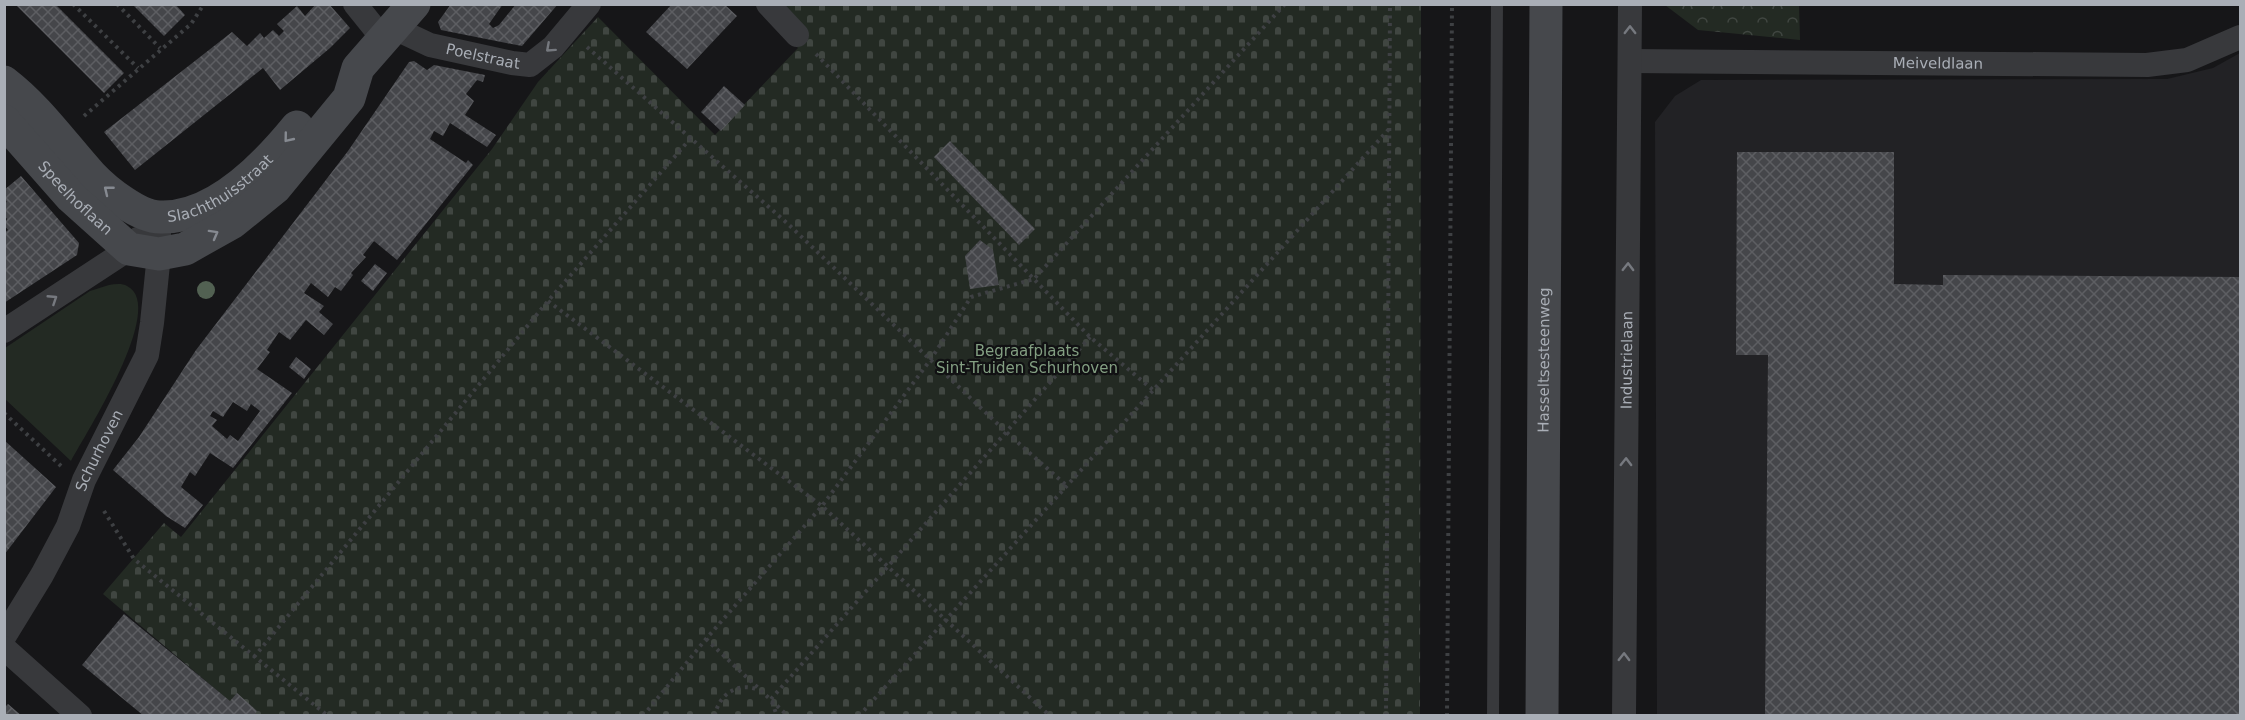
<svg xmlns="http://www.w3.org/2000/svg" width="2245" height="720" font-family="'DejaVu Sans',sans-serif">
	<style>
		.built { fill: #222225 }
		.green { fill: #232a23 }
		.forest { fill: url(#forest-crowns) }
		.cemetery { fill: url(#cemetery-stones) }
		.building { fill: url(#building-cross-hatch); fill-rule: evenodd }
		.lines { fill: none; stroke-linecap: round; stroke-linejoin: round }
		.path { stroke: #3e4043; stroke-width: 4; stroke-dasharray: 3 4.5; stroke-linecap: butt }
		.lane { stroke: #38393c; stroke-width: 12 }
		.street { stroke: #38393c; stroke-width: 24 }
		.secondary { stroke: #46484c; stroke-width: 33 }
		.tree { fill: #526152 }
		.oneway { stroke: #76797f }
		.oneway2 { stroke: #868a91 }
		.labels { text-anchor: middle; stroke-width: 4.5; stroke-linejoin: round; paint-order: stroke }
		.street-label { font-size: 15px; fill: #a9aeb6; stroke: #111113 }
		.park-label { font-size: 15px; fill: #839f82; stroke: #111113 }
	</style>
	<defs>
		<pattern id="forest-crowns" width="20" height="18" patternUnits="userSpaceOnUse" patternTransform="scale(1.5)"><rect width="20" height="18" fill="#232a23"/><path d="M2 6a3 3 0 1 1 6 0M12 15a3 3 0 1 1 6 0" fill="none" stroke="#404641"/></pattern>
		<pattern id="cemetery-stones" width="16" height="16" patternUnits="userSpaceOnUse" patternTransform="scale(1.5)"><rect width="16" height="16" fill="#232a23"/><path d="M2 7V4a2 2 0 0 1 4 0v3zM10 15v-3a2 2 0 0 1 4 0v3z" fill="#404641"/></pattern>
		<pattern id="building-cross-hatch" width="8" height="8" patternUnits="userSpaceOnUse" patternTransform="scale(1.5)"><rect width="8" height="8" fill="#45464a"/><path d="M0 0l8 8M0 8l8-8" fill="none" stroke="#5d5e62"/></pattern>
	</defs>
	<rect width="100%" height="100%" fill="#161618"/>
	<path class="built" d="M2240 53V715H1657L1655 122 1675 96 1701 80 2167 79 2213 68Z"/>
	<path class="green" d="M109 285C115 284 122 283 127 286 168 306 85 435 71 461L5 399V348L90 291Z"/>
	<path class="forest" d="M1665 5H1799L1800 40 1698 30Z"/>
	<path class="cemetery" d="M755 5H1421L1420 715H242L233 704 103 594 164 523 181 537 492 149 538 82 598 17 715 135 798 48Z"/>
	<path class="building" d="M15 4H55L124 73 104 93Z
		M132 4H175L185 15 164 36Z
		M316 4H329L350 28 330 48 280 90 263 68 135 170 104 132 232 32 247 46 260 33 264 38 273 30 279 36 284 31 277 24 297 6 305 16Z
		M451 4H503L489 24 493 28 499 25 516 4H558L522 46 441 30 438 22Z
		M672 4H724L737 16 687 69 646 32Z
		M414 61 427 70 434 65 485 75 483 82 477 80 466 94 474 101 465 115 496 135 487 147 450 123 443 136 434 131 430 139 466 163 468 160 473 165 397 260 374 241 363 255 366 257 351 273 353 275 341 291 335 287 328 297 311 283 304 293 324 306 319 312 333 324 324 335 306 320 290 340 279 332 267 350 270 352 257 369 292 393 233 468 210 453 195 476 190 472 181 487 203 505 185 528 166 516 113 470 139 437 196 350 348 151 409 62ZM233 402 247 411 251 404 260 411 238 441 230 435 227 439 212 426 217 420 210 416 213 411 223 417Z
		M724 86 745 105 721 131 701 112Z
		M950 141 1035 229 1019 245 934 157Z
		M1737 152H1894V284L1943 285V275L2240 277V716H1765L1768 355H1736Z
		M21 176 79 243 77 255 4 303V233L8 230 4 225 7 219 4 215V203L7 202 4 199V190Z
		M980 240 993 250 999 285 970 289 965 256Z
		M375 264 387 273 373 291 361 281Z
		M296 357 311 369 304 379 289 367Z
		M4 440 56 487 4 555Z
		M124 614 230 701 237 693 257 711 254 716H144L82 665Z
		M8 704 22 716H4V708Z"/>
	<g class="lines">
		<path class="path" d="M73 4 138 68
			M117 4 160 48
			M587 47 787 223 1006 432 1067 486
			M816 54 1090 337 1153 390
			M84 116 191 24 204 4
			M548 301 822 506 1050 716
			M4 413 61 466
			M104 511 134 559 328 716
			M706 639 788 716
			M254 657 548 301 691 138
			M771 699 1090 337
			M772 702 777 716
			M643 716 706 639 822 506 931 359 971 297 1034 279 1285 4
			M715 716C718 695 738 681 758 690
			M859 716 1389 129
			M1386 716 1390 4
			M1447 716 1452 4"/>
		<path class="lane" d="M1493 716 1497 4"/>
		<g class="street">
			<path d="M355 4 384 40"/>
			<path d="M768 4 797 35"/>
			<path id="s1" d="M394 28 430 45 512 63 530 65 553 47 589 4"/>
			<path id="s2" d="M1630 61 2147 65 2187 60 2240 37"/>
			<path d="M4 331 129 249 138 239"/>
			<path id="s3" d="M4 637 42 575 68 526 84 480 147 355 152 323 159 254V218"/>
			<path d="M4 648 80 716"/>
			<path id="s4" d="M1624 716 1630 4"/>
		</g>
		<g class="secondary">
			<path id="s5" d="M4 82C38 108 63 144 91 175 106 191 139 217 160 217 214 219 266 165 297 127"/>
			<path id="s6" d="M4 121 71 197 129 249 159 254 185 249 233 222 275 188 349 98 358 68 414 4"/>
			<path id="s7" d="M1542 716 1546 4"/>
		</g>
	</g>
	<circle class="tree" cx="206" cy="290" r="9"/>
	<defs><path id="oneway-chevron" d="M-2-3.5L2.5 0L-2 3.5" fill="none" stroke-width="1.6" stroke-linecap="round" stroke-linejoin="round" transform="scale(1.5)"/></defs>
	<g class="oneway">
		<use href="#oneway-chevron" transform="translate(1630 30) rotate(-90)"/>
		<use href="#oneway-chevron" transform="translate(550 48) rotate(138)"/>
		<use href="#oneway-chevron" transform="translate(1628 267) rotate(-89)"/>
		<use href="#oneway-chevron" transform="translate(53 299) rotate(-33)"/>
		<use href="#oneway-chevron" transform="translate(1626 462) rotate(-89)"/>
		<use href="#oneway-chevron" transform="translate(1624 657) rotate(-89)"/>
	</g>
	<g class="oneway2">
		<use href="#oneway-chevron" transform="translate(288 138) rotate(129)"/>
		<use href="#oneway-chevron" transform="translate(108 190) rotate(-141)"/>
		<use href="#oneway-chevron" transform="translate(214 234) rotate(-29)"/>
	</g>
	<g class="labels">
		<g class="street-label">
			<text dy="5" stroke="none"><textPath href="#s1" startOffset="94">Poelstraat</textPath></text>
			<text dy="5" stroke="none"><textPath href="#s2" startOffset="308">Meiveldlaan</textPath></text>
			<text dy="5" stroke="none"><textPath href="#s5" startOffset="278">Slachthuisstraat</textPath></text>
			<text dy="5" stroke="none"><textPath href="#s6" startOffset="105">Speelhoflaan</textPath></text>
			<text dy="5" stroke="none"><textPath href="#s7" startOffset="356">Hasseltsesteenweg</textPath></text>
			<text dy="5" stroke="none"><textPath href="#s4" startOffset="356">Industrielaan</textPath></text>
			<text dy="5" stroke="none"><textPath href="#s3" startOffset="210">Schurhoven</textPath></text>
		</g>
		<g class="park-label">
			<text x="1027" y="356">Begraafplaats<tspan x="1027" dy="17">Sint-Truiden Schurhoven</tspan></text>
		</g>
	</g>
	<rect width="2245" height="720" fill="none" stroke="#a9aeb6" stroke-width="12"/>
</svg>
